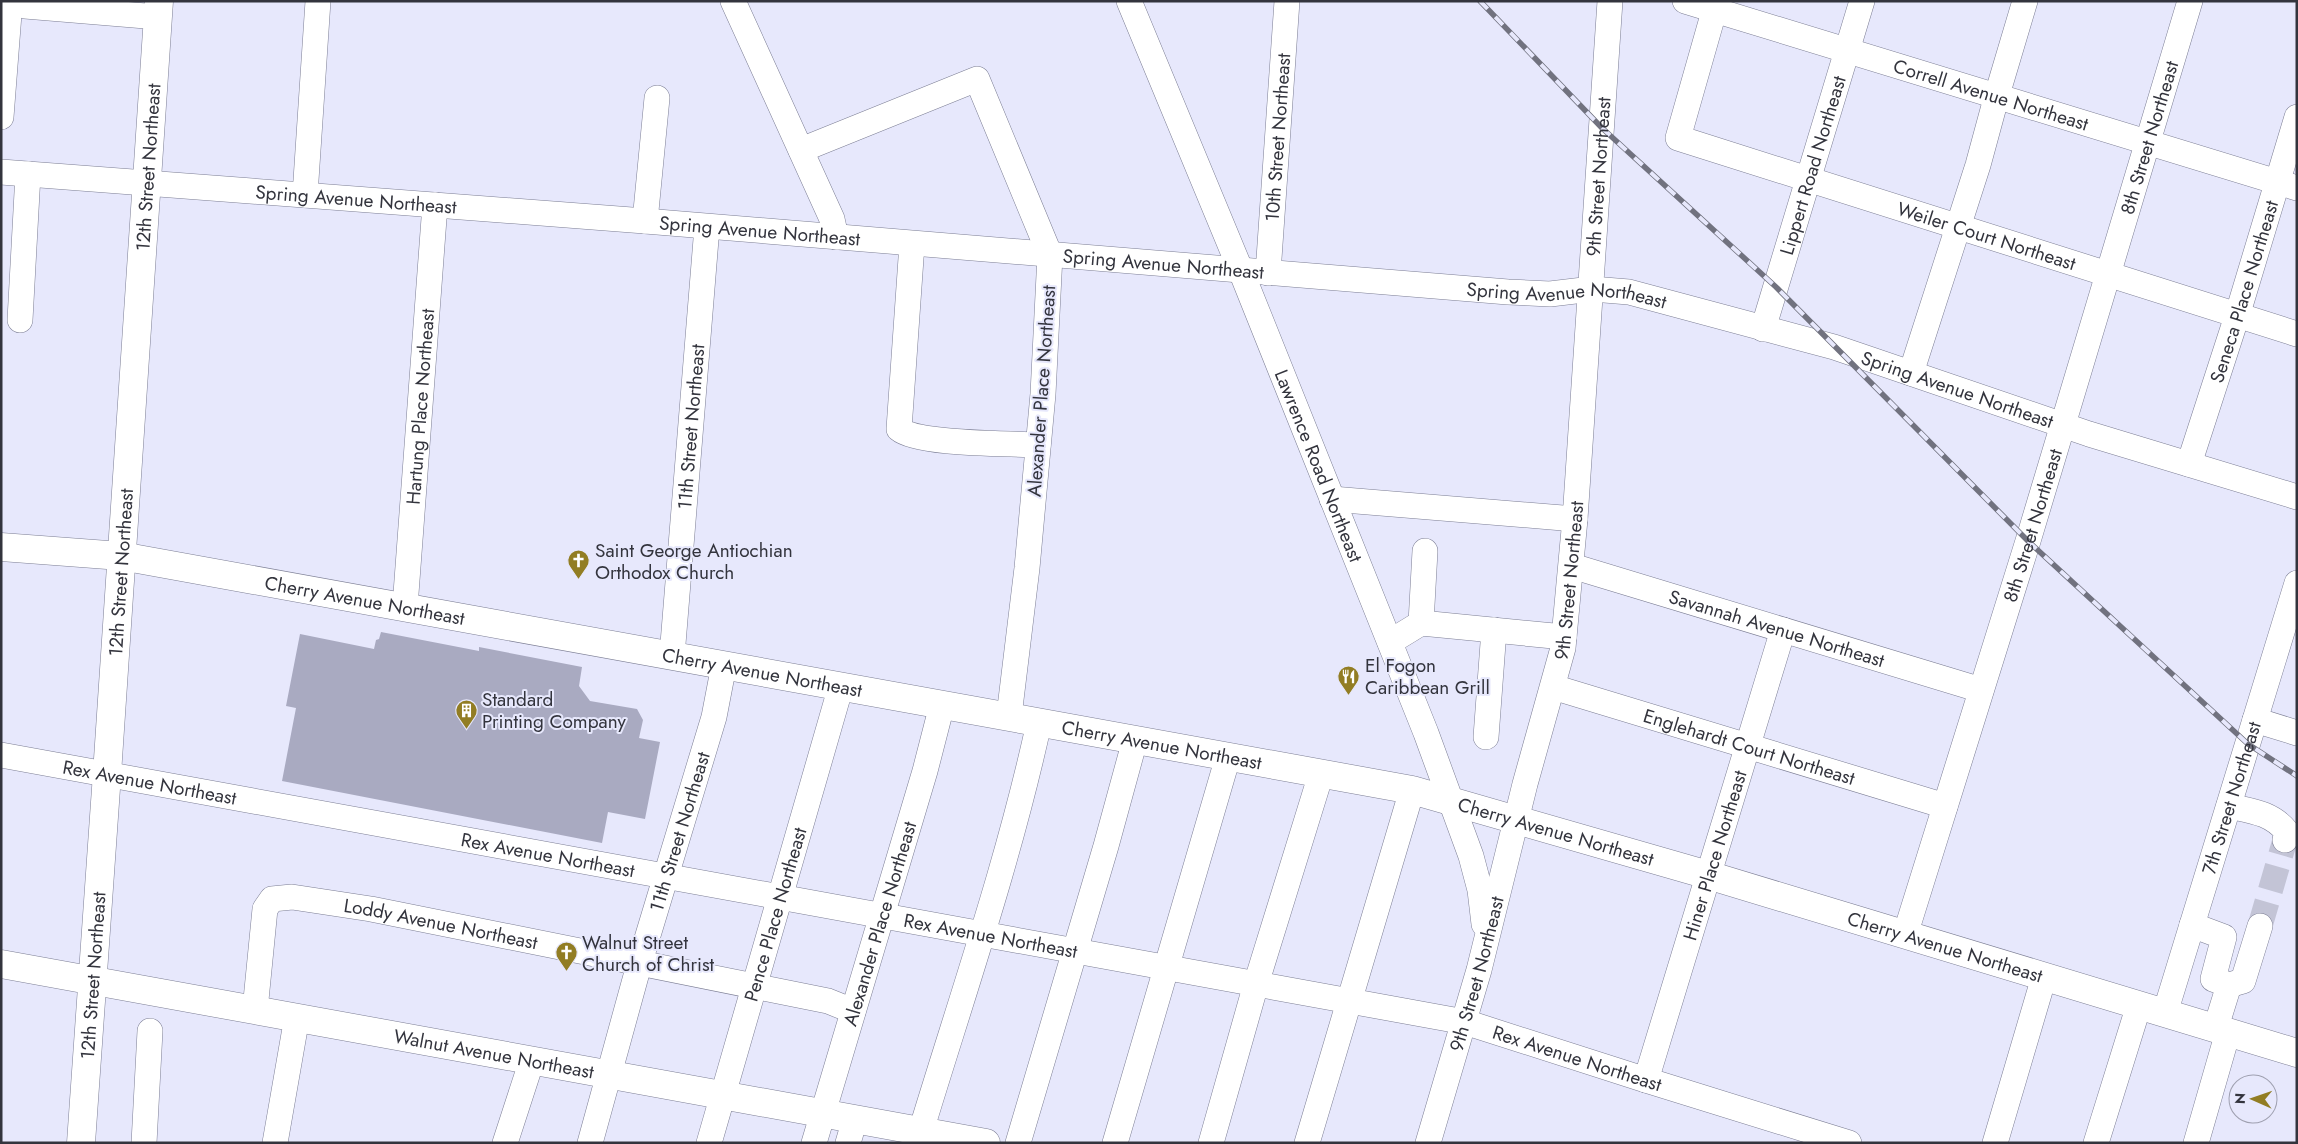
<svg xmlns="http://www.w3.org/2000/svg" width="2298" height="1144" font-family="Jost,sans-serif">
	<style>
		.building { fill: #a9aac1 }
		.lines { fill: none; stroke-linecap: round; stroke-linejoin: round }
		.minor-tunnel { stroke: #c3c4d6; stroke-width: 25; stroke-dasharray: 25 12; stroke-linecap: butt }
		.minor-casing { stroke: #7c7e94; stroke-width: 26 }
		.major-casing { stroke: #7c7e94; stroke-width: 29 }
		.minor { stroke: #fff; stroke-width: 25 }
		.major { stroke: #fff; stroke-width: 28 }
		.rail-casing { stroke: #71727f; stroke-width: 5.5 }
		.rail { stroke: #e7e8fc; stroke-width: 4; stroke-dasharray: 11; stroke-linecap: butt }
		.labels { text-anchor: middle; stroke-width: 4; stroke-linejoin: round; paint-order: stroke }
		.street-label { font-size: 19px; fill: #33343d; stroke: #e7e8fc }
		.poi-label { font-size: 19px; fill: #33343d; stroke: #e7e8fc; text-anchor: start }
	</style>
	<rect width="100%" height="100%" fill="#e7e8fc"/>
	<path class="building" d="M381 632 479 651V647L582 667 579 686 590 701 637 709 643 720 639 738 660 742 645 819 608 812 602 843 282 781 296 708 286 706 300 634 374 649 376 640 379 639Z"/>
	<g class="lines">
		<path class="minor-tunnel" d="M2260 926 2285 840"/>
		<defs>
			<g id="minor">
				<path d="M733 1 832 219 836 237"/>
				<path id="s1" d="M1129 1 1241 271 1426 733 1471 856 1480 890 1484 924"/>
				<path id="s2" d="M1685 1 2297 188"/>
				<path id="s3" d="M1717 1 1678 138 2297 334"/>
				<path d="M25 6 158 17"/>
				<path d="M1 117 10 1"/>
				<path d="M801 150 977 79 1050 255 1043 394 1027 568 1009 716"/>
				<path id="s4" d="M1 172 645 221 1508 292 1550 294 1592 289 1629 292 1834 347 2089 434 2297 497"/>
				<path d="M305 195 318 1"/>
				<path d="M645 221 657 98"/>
				<path d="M912 244 899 429C918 445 1009 443 1038 445"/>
				<path id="s5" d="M1268 273 1287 1"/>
				<path d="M20 320 28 174"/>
				<path id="s6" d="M1763 329 1862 1"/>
				<path d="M1911 373 1978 165 1997 95 2025 1"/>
				<path id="s7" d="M2189 464 2237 316 2297 117"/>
				<path d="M1332 499 1575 519"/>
				<path id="s8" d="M1572 566 1981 690"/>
				<path id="s9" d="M405 607 435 205"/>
				<path d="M1421 623 1425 551"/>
				<path d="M1390 642 1421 623 1564 637"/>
				<path id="s10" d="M672 656 707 227"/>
				<path id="s11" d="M1553 687 1945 806"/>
				<path d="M2255 720 2297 733"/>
				<path d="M1486 737 1494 630"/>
				<path id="s12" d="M1 755 1465 1022 1646 1080 1849 1143"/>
				<path d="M2229 806C2252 811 2272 813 2287 832L2285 840"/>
				<path d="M2192 925 2224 937 2213 979 2229 985 2216 1027"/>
				<path id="s13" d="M1905 935 2028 541 2190 1"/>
				<path d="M2229 985 2243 981 2260 926"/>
				<path id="s14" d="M255 1010 265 909 272 899 292 897 371 909 828 1001 853 1011"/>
				<path id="s15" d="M2165 1013 2297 583"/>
				<path id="s16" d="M1646 1080 1783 630"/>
				<path d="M921 1131C962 996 1009 861 1039 723"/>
				<path d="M144 1143 150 1031"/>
				<path d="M275 1143 297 1017"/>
				<path d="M505 1143 532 1060"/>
				<path id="s17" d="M590 1143 639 965 714 717 724 665"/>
				<path id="s18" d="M709 1143 841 686"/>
				<path id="s19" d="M814 1143 925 771 942 705"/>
				<path d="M848 1143 855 1119"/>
				<path d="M1018 1143 1106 846 1135 740"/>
				<path d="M1115 1143 1228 757"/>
				<path d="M1211 1143 1256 984 1321 774"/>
				<path d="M1307 1143 1412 790"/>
				<path id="s20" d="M1428 1143 1479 970 1525 784 1563 648 1575 519 1610 1"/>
				<path d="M1995 1143 2044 977"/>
				<path d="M2096 1143 2139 1005"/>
				<path d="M2196 1143 2228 1032"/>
			</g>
			<g id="major">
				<path id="s21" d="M1 547 121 556 1412 790 1708 875 2297 1053"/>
				<path id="s22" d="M1 964 986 1143"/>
				<path id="s23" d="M81 1143 107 774 159 1"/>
			</g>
		</defs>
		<use href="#minor" class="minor-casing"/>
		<use href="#major" class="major-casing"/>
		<use href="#minor" class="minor"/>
		<use href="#major" class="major"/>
		<defs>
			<path id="rail" d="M1480 1 1602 128 1776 287 2028 541 2248 744 2297 776"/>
		</defs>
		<use href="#rail" class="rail-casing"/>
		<use href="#rail" class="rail"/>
	</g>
	<defs>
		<symbol id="church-pin" viewBox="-11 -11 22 30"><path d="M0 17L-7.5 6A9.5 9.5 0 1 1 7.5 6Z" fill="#927d23" stroke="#e7e8fc"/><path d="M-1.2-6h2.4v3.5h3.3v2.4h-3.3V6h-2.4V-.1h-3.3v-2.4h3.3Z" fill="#fff"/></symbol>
		<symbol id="restaurant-pin" viewBox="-11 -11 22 30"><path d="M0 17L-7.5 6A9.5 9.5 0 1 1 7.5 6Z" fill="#927d23" stroke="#e7e8fc"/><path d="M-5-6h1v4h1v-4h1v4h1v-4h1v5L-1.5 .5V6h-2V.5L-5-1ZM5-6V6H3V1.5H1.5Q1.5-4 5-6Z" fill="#fff"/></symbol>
		<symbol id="building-pin" viewBox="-11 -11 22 30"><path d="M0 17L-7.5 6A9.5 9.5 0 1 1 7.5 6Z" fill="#927d23" stroke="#e7e8fc"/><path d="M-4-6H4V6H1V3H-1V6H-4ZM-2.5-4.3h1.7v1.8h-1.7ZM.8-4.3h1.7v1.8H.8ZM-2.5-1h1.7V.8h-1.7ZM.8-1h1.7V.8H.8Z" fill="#fff"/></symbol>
	</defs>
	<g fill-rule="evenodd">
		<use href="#church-pin" x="566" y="548" width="25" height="34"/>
		<use href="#restaurant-pin" x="1336" y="664" width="25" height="34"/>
		<use href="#building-pin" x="454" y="698" width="25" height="34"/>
		<use href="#church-pin" x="554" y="940" width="25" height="34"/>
	</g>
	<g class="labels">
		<g class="street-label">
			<text dy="7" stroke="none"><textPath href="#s2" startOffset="320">Correll Avenue Northeast</textPath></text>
			<text dy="7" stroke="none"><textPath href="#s5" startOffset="136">10th Street Northeast</textPath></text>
			<text dy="7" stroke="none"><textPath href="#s13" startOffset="834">8th Street Northeast</textPath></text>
			<text dy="7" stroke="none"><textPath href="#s6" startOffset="171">Lippert Road Northeast</textPath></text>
			<text dy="7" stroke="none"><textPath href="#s23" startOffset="978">12th Street Northeast</textPath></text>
			<text dy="7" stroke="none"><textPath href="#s20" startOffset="986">9th Street Northeast</textPath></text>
			<text dy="7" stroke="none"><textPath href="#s4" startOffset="356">Spring Avenue Northeast</textPath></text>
			<text dy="7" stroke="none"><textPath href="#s4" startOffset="761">Spring Avenue Northeast</textPath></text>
			<text dy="7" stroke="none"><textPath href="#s3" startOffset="466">Weiler Court Northeast</textPath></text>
			<text dy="7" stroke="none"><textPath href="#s4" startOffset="1166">Spring Avenue Northeast</textPath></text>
			<text dy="7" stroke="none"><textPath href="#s7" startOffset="181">Seneca Place Northeast</textPath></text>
			<text dy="7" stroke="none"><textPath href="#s4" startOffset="1571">Spring Avenue Northeast</textPath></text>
			<text dy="7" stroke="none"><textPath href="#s4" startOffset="1976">Spring Avenue Northeast</textPath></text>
			<text transform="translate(1041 391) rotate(-86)" y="7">Alexander Place Northeast</text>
			<text dy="7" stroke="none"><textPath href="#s9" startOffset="201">Hartung Place Northeast</textPath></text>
			<text dy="7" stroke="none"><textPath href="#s10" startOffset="230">11th Street Northeast</textPath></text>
			<text dy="7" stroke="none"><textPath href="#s1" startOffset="502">Lawrence Road Northeast</textPath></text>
			<text dy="7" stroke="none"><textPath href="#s13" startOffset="429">8th Street Northeast</textPath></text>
			<text dy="7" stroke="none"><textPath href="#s23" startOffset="572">12th Street Northeast</textPath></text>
			<text dy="7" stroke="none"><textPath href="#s20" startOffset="581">9th Street Northeast</textPath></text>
			<text dy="7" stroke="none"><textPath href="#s21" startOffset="368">Cherry Avenue Northeast</textPath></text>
			<text dy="7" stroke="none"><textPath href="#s8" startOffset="214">Savannah Avenue Northeast</textPath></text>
			<text dy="7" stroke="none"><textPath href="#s21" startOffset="772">Cherry Avenue Northeast</textPath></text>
			<text dy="7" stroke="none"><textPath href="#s21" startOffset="1178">Cherry Avenue Northeast</textPath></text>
			<text dy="7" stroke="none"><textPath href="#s11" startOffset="205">Englehardt Court Northeast</textPath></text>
			<text dy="7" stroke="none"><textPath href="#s12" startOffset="151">Rex Avenue Northeast</textPath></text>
			<text dy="7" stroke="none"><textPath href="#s15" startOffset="225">7th Street Northeast</textPath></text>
			<text dy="7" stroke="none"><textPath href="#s17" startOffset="324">11th Street Northeast</textPath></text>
			<text dy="7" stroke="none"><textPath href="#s21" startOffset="1582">Cherry Avenue Northeast</textPath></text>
			<text dy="7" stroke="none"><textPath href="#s12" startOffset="556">Rex Avenue Northeast</textPath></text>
			<text dy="7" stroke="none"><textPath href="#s16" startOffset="235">Hiner Place Northeast</textPath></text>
			<text dy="7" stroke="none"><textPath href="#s18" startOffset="238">Pence Place Northeast</textPath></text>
			<text dy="7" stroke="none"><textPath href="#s14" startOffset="285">Loddy Avenue Northeast</textPath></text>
			<text dy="7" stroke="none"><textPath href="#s19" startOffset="229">Alexander Place Northeast</textPath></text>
			<text dy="7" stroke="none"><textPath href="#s12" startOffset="1006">Rex Avenue Northeast</textPath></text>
			<text dy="7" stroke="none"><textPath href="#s21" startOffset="1988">Cherry Avenue Northeast</textPath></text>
			<text dy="7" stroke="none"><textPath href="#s20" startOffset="176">9th Street Northeast</textPath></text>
			<text dy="7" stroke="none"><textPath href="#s23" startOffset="168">12th Street Northeast</textPath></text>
			<text dy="7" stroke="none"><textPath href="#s22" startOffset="501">Walnut Avenue Northeast</textPath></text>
			<text dy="7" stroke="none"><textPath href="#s12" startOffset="1606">Rex Avenue Northeast</textPath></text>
		</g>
		<g class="poi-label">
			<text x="595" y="557">Saint George Antiochian<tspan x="595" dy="22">Orthodox Church</tspan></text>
			<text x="1365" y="672">El Fogon<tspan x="1365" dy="22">Caribbean Grill</tspan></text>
			<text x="482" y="706">Standard<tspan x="482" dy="22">Printing Company</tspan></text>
			<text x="582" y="949">Walnut Street<tspan x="582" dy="22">Church of Christ</tspan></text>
		</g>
	</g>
	<rect width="2298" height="1144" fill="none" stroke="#33343d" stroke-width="5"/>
	<g transform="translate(2253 1099) rotate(272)"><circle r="24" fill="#e7e8fc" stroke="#9fa0b0"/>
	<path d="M0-4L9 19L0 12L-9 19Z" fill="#927d23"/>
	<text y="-8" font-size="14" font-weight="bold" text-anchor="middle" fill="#33343d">N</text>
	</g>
</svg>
